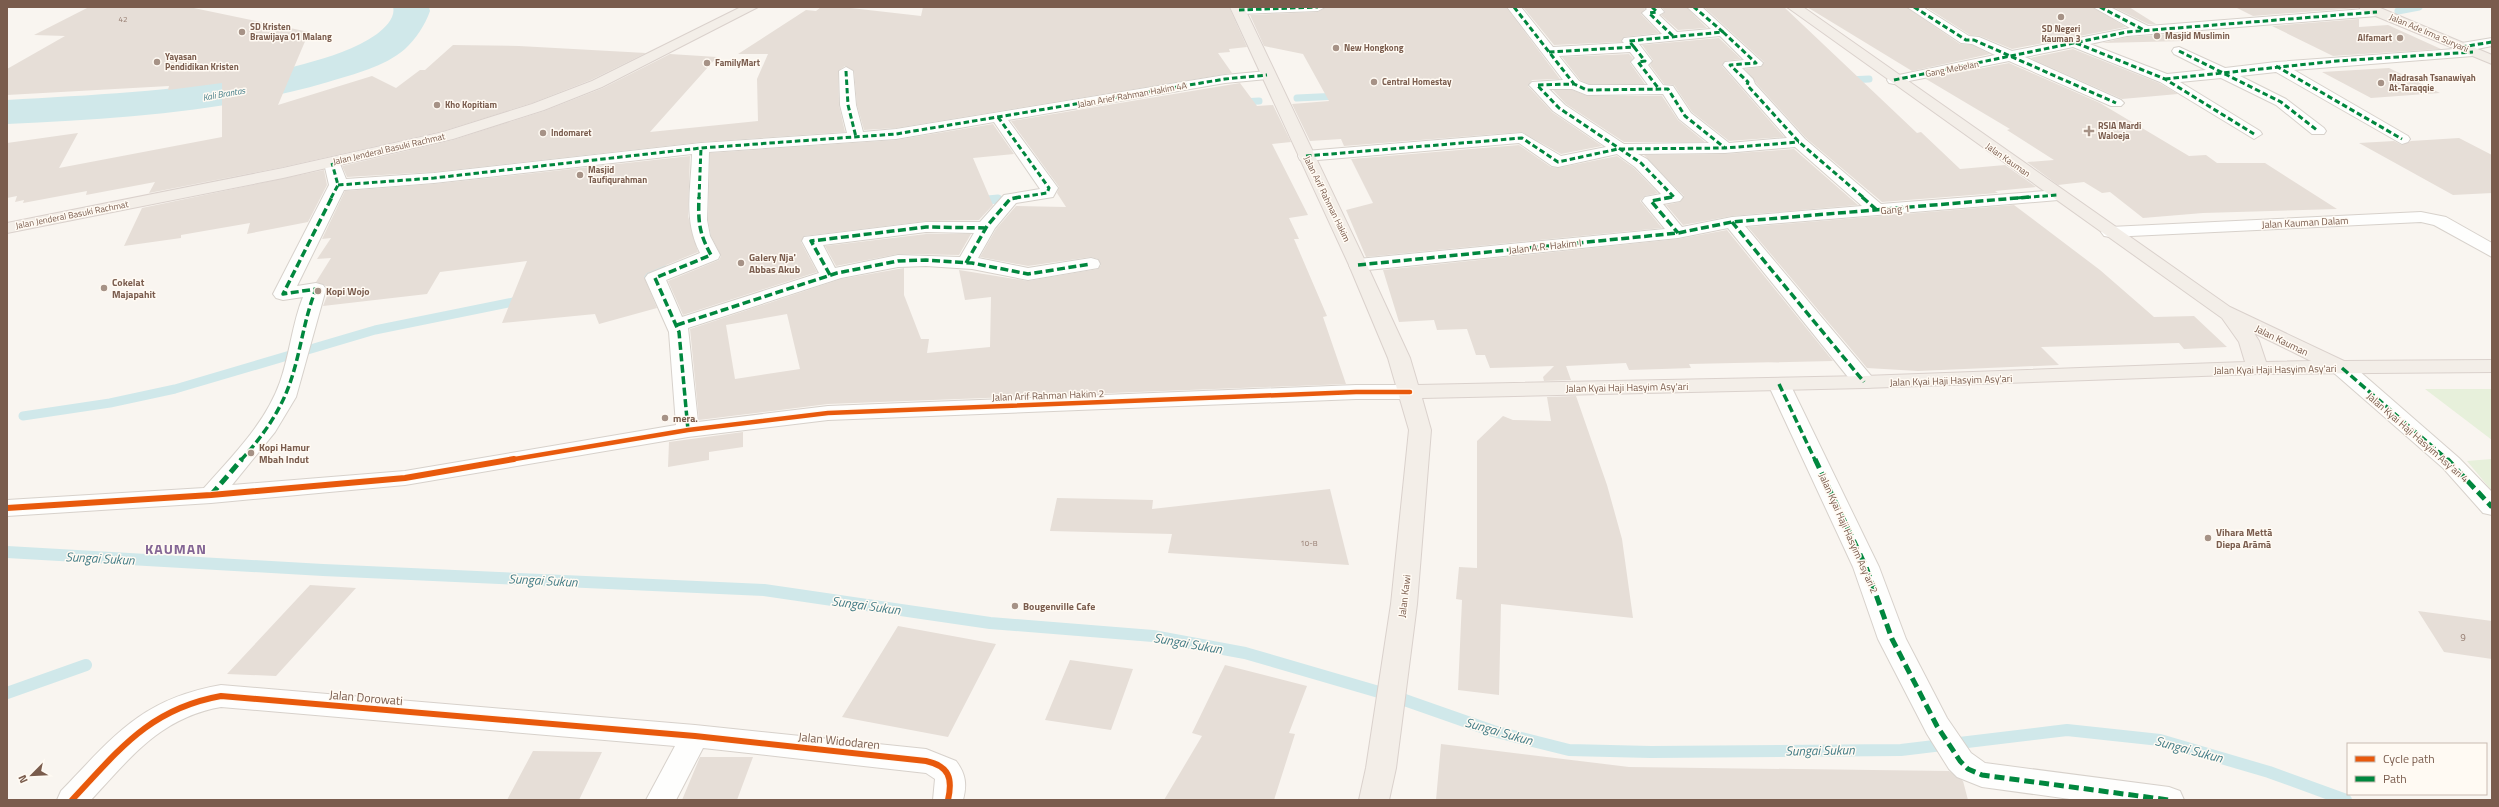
<svg xmlns="http://www.w3.org/2000/svg" width="2499" height="807" font-family="'Titillium Web',sans-serif">
	<style>
		.green { fill: #e7f0db }
		.lines { fill: none; stroke-linecap: round; stroke-linejoin: round }
		.stream-far2 { stroke: #d0e8ea; stroke-width: 7 }
		.stream-far1 { stroke: #d0e8ea; stroke-width: 9 }
		.stream { stroke: #d0e8ea; stroke-width: 12 }
		.river { fill: #d0e8ea; fill-rule: evenodd }
		.building { fill: #e6ded7; fill-rule: evenodd }
		.minor-casing { stroke: #d7d1cb; stroke-width: 2 }
		.major-casing { stroke: #dad1cc; stroke-width: 2 }
		.minor { fill: #fefefd; fill-rule: evenodd }
		.major { fill: #f3eee8; fill-rule: evenodd }
		.quiet-far2 { stroke: #00873e; stroke-width: 3; stroke-dasharray: 5.5 3; stroke-linecap: butt }
		.quiet-far1 { stroke: #00873e; stroke-width: 3.5; stroke-dasharray: 8 3.5; stroke-linecap: butt }
		.quiet { stroke: #00873e; stroke-width: 5; stroke-dasharray: 10 5; stroke-linecap: butt }
		.cycleway-far1-casing { stroke: #fffaf3; stroke-width: 7 }
		.cycleway-casing { stroke: #fffaf3; stroke-width: 8 }
		.cycleway-far1 { stroke: #e8590c; stroke-width: 4.5 }
		.cycleway { stroke: #e8590c; stroke-width: 6 }
		.poi-dot { fill: #a69286; stroke: #fffaf3; stroke-width: 1.5 }
		.labels { text-anchor: middle; stroke-width: 3; stroke-linejoin: round; paint-order: stroke }
		.number-label { font-size: 8px; fill: #977e72 }
		.far-poi-label { font-size: 9px; font-weight: bold; fill: #7a5c4d; stroke: #fffaf3; text-anchor: start }
		.far-street-label { font-size: 9px; fill: #7a5c4d; stroke: #fffaf3 }
		.far-water-label { font-size: 9px; font-style: italic; fill: #437c86; stroke: #fffaf3 }
		.street-label { font-size: 10px; fill: #7a5c4d; stroke: #fffaf3 }
		.poi-label { font-size: 10px; font-weight: bold; fill: #7a5c4d; stroke: #fffaf3; text-anchor: start }
		.near-number-label { font-size: 10px; fill: #977e72 }
		.near-street-label { font-size: 12px; fill: #7a5c4d; stroke: #fffaf3 }
		.near-water-label { font-size: 13px; font-style: italic; fill: #437c86; stroke: #fffaf3 }
		.district-label { font-size: 14px; font-weight: bold; letter-spacing: 1px; fill: #846695; stroke: #fffaf3 }
	</style>
	<rect width="100%" height="100%" fill="#f9f5f0"/>
	<path class="green" d="M2425 389H2492V440Z
		M2492 459V491L2467 461Z"/>
	<g class="lines">
		<path class="stream-far2" d="M2398 11 2419 7
			M1848 80 1869 79
			M1297 98 1339 96
			M1241 102 1259 101"/>
		<path class="stream-far1" d="M978 201 998 199
			M633 279 663 269
			M23 416 110 403 175 389 375 330 523 300"/>
		<path class="stream" d="M7 552 323 570 764 590 990 623 1153 636 1245 653 1396 697 1493 731 1569 750 1651 752 1901 750 2067 730 2160 740 2269 772 2346 800
			M7 693 86 665"/>
		<path class="river" d="M393 7H429L430 11C425 25 416 39 405 49 384 67 354 74 328 82 223 113 115 119 7 124V100C107 94 208 91 304 64 329 57 356 49 377 34 385 28 396 17 393 7Z"/>
	</g>
	<path class="building" d="M89 7H189L309 32 278 105 372 76 396 88 420 70H425L453 45 519 46 646 53 591 80 532 103 443 131 283 167 149 193 155 182 86 195 87 191 23 203 24 200 15 202 17 196 7 198V143L78 133 59 168 222 137V83L168 90 169 86 7 95V69L65 36 34 35Z
		M821 7H842L921 16 923 7H1229L1247 47 1229 49 1230 52 1218 53 1232 73 896 128 864 130 857 105 854 71 845 66 838 71 839 105 845 132 701 142 434 172 347 177 342 166 453 140 544 111 603 88 670 54 717 57 650 132 758 121 757 79 768 54H738L806 10 816 11Z
		M1326 7H1506L1560 79 1532 80 1528 86 1552 112 1602 146 1561 154 1522 132 1344 146 1341 139 1310 141 1292 104 1329 101 1303 54 1264 46 1250 15 1318 12Z
		M1523 7H1644L1645 9 1641 14 1659 33 1624 37 1621 42 1554 45Z
		M1662 7H1686L1707 28 1678 30 1661 15 1665 12Z
		M1704 7H1784L1917 133 1921 132 1960 169 2005 165 2036 187 1995 191 1998 193 1882 202 1806 138 1756 83 1745 69 1761 67 1764 62Z
		M1807 7H1906L1960 44 1972 45 1990 54 1912 71Z
		M1926 7H2092L2126 27 2012 49 1980 36 1970 35Z
		M2113 7H2129L2156 24H2148Z
		M2235 7H2358V8L2253 16Z
		M2359 19V27L2388 25 2441 49 2333 56 2272 26Z
		M2172 34 2184 41 2102 43 2127 37Z
		M1719 38 1741 59 1725 61 1722 66 1784 137 1729 141 1692 112 1674 85 1664 84 1650 65 1653 60 1642 45Z
		M2073 49 2159 83 2178 94 2122 99 2030 58Z
		M1629 54 1633 58 1630 63 1645 84H1589L1580 80 1562 57Z
		M2009 63 2100 103 2189 156 2206 155 2217 163H2265L2337 209 2203 213 2143 218 2110 192 2102 193 2084 182 2058 185 2027 162 2054 160 2007 130 2010 129 1926 79Z
		M2389 68 2440 93 2371 98 2322 72Z
		M1240 83 1257 106 1273 105 1291 142 1272 144 1308 215 1289 218 1299 239H1294L1327 316 1323 317 1346 384 828 404 699 420 690 329 841 279 904 268V295L921 339H929L927 353 990 347 991 297 965 300 959 270 1028 281 1098 269 1101 265 1098 259 1091 257 1028 266 980 257 996 229 1016 206 1066 207 1057 193 1059 187 1011 121ZM787 314 800 369 735 379 726 325Z
		M1553 90H1572L1587 96H1662L1678 120 1705 142H1624L1566 104Z
		M993 124 1014 154 973 158 993 205 979 220 926 221 804 236 801 242 817 272 683 315 668 281 719 260 721 256 711 236 708 220 710 153 896 140Z
		M2459 138 2492 155V193L2453 195 2359 143 2394 141 2402 145 2411 141Z
		M1519 145 1551 167 1558 168 1617 156 1634 168 1658 193 1645 196 1640 201 1662 228 1366 257 1346 210 1373 203 1351 159Z
		M1794 149 1858 205 1732 216 1683 225 1666 205 1680 202 1684 196 1644 155 1725 154Z
		M690 156 688 216 698 252 647 273 644 277 657 308 599 324 595 314 502 323 527 261 440 272 427 294 323 306 331 286H326L316 282 331 258 317 259 331 238 322 239 345 191 434 184Z
		M324 170 327 185 308 222 247 234 250 223 181 235V238L124 246 142 208Z
		M2014 205 2100 270 2154 317 2194 316 2227 347 2184 349 2179 343 2041 347 2059 365 1918 371 1867 368 1748 227Z
		M1727 230 1833 361 1689 364 1691 368 1662 369 1629 370 1626 363 1566 366 1571 380 1544 381 1543 377 1554 366 1490 368 1485 355H1476L1467 329 1437 330 1434 320 1399 322 1383 270 1678 239Z
		M926 234H971L959 255 898 254 836 266 825 246Z
		M1576 396 1607 485 1622 539 1633 618 1501 604 1499 695 1458 690 1462 600 1456 599 1459 567 1477 568V441L1503 416 1513 420 1551 421 1547 397Z
		M743 432V447L709 452V460L668 467 669 442Z
		M1330 489 1349 565 1168 553 1172 534 1050 531 1057 498 1153 500 1152 509Z
		M310 585 356 588 276 676 227 674Z
		M2418 611 2492 621V659L2444 652Z
		M898 626 996 644 948 737 842 717Z
		M1070 660 1133 669 1111 730 1045 720Z
		M1225 665 1307 686 1289 733 1295 734 1274 800H1164L1202 736 1192 733Z
		M1441 744 1629 767 1949 771 1963 781 1968 800H1436Z
		M533 751 602 752 579 800H507Z
		M700 757H753L737 800H682Z"/>
	<g class="lines">
		<defs>
			<path id="minor" d="M1234 7H1325L1318 11 1239 14 1232 10Z
				M1507 7H1521L1553 47 1624 43 1622 41 1624 38 1662 34 1642 13 1647 9 1645 7H1660L1664 12 1659 15 1677 32 1711 29 1687 7H1702L1763 63 1761 66 1742 68 1753 79 1755 84 1805 139 1881 204 2058 190 2064 191 2067 195 2064 199 2058 200 1745 226 1872 377 1875 382 1872 387 1864 388 1856 387 1728 228 1678 238 1358 271 1351 269 1349 265 1351 261 1358 259 1665 229 1642 201 1645 197 1661 194 1635 167 1617 154 1558 167 1552 166 1519 143 1306 161 1300 160 1298 156 1300 152 1306 151 1522 133 1561 156 1606 147 1553 111 1532 88 1529 85 1532 82 1563 80ZM1720 36 1744 60 1725 62 1723 65 1787 138 1729 143 1691 113 1673 86 1663 85 1648 65 1652 61 1639 44ZM1630 52 1635 58 1631 62 1648 85H1589L1579 81 1559 56ZM1549 89H1572L1587 95 1663 94 1679 119 1709 143 1624 144 1565 105ZM1795 147 1862 206 1732 217 1682 227 1663 204 1680 201 1683 197 1647 159 1638 154 1725 153Z
				M1907 7H1923L1969 36 1979 37 2012 51 2130 28 2093 7H2110L2148 26 2377 8 2384 12 2377 16 2127 36 2090 44 2167 74 2206 70 2174 54 2172 51 2174 48 2179 47 2225 68 2276 62 2455 49 2456 44 2492 38V46L2477 49 2480 52 2473 56 2294 70 2408 136 2410 139 2408 142 2402 144 2276 72 2240 76 2286 99 2324 128 2326 131 2324 134H2312L2276 105 2221 78 2180 82 2260 131 2262 134 2254 139 2160 82 2073 47 2025 57 2121 100 2124 103 2121 106H2111L2009 61 1894 84 1889 83 1887 80 1889 77 1995 55 1972 44 1961 43Z
				M846 67 853 71 856 105 863 132 896 129 1225 75 1267 71 1274 75 1267 79 1225 83 1008 120 1058 188 1053 197 1016 203 995 228 978 258 1028 268 1091 258 1098 260 1100 264 1098 268 1028 280 972 269 926 266 898 267 841 278 688 328 698 422 828 406 1356 385H1410L1418 387 1421 392 1418 397 1410 399H1356L828 420 688 437 405 485 211 503 7 516V500L204 488C233 455 265 424 280 382 290 354 292 324 303 297L283 300 276 298 273 294 329 185 324 163 326 159H338L346 179 434 173 701 143 847 133 840 105 839 71ZM994 122 1040 189 1004 195 980 222H926L804 237 802 241 819 273 682 317 666 280 718 259 720 255 710 236 707 220 709 152 896 139ZM692 154C691 190 683 219 700 253L648 274 645 278 669 332 676 425 405 471 232 485 275 432 296 397 326 289 323 285 316 283 297 286 344 190 434 183ZM926 232 974 233 960 257 898 255 835 268 823 245Z
				M2421 212 2446 217 2492 243V257L2434 225 2421 222 2110 237 2104 236 2101 232 2104 228 2110 227Z
				M2342 362 2350 363 2459 458 2492 492V515L2483 513 2443 468 2334 373 2331 368 2334 363Z
				M1779 378 1787 379 1790 384 1879 567 1906 639 1947 718 1971 753 1985 763 2169 787 2180 791 2184 800H2077L1982 787 1957 777 1949 769 1927 734 1878 639 1853 567 1768 384 1771 379Z
				M221 685 695 725 926 749 956 761C966 774 967 785 963 800H933L935 779 926 773 703 748 676 800H646L675 746 221 707C160 718 131 757 91 800H57L61 791C114 736 141 699 221 685Z"/>
			<path id="major" d="M741 7H758L602 87 544 110 453 139 283 178 7 233V223L283 168 443 132 532 104 592 81Z
				M1230 7H1244L1367 265 1410 358 1418 385 1864 376 2245 362 2239 342 2222 318 1787 7H1803L2230 307 2344 361 2492 360V372L2258 374 1864 388 1422 398 1431 430 1417 604 1396 768 1389 800H1359L1366 768 1391 604 1409 430 1388 358 1349 265ZM2254 333 2311 361 2266 362 2259 341Z
				M2359 7H2378L2492 55V64L2361 10Z"/>
		</defs>
		<use href="#minor" class="minor-casing"/>
		<use href="#major" class="major-casing"/>
		<use href="#minor" class="minor"/>
		<use href="#major" class="major"/>
		<path class="quiet-far2" d="M1514 7 1574 84
			M1652 7 1657 12 1649 13 1674 37
			M1914 7 1966 40H1974L2116 103
			M2100 7 2144 30
			M1239 10 1318 7
			M1723 32 1756 63 1730 65 1748 82 1747 85 1799 142 1864 198
			M2076 43 2165 79 2254 134
			M1634 47 1645 61 1638 62 1659 89
			M2461 47 2492 42
			M2179 51 2281 102 2318 131
			M1549 52 1634 47 1629 41 1723 32 1694 7
			M2276 66 2402 139
			M846 71 848 105 856 137
			M2165 79 2337 61 2473 52
			M1894 80 2127 32 2377 12
			M998 117 1049 188 1047 193 1014 198
			M1306 156 1522 138 1558 162 1618 149 1725 148 1799 142
			M338 185 434 178 701 148 896 134 1225 79 1267 75
			M331 198 338 185 332 163
			M699 198 701 148
			M1666 198 1674 197 1641 163 1559 108 1537 85 1574 84 1587 90 1668 89 1685 116 1725 148
			M2017 198 2058 195"/>
		<path class="quiet-far1" d="M1672 197 1651 201 1678 233
			M1862 197 1878 211
			M1732 222 1864 382
			M966 263 987 226 1010 199 1020 197
			M1358 265 1678 233 1732 222 2029 197
			M830 275 811 241 926 227 986 228
			M677 325 837 273 898 261 926 260 972 263 1028 274 1091 264
			M2342 368 2448 460
			M1779 384 1815 460
			M688 430 679 332 655 278 711 255C699 233 698 222 699 197
			M241 460C262 437 281 411 291 380 301 350 304 319 316 289L283 294 332 197"/>
		<path class="quiet" d="M1815 459 1866 567 1892 639 1937 726 1960 761 1968 769 1982 775 2169 800
			M2447 459 2492 507
			M211 495 242 459"/>
		<defs>
			<path id="cycleway-far1" d="M509 460 688 430 828 413 1356 392H1410"/>
			<path id="cycleway" d="M7 508 211 495 405 478 514 459
				M72 800C119 750 149 709 221 696L695 736 926 761C949 766 953 778 948 800"/>
		</defs>
		<use href="#cycleway-far1" class="cycleway-far1-casing"/>
		<use href="#cycleway" class="cycleway-casing"/>
		<use href="#cycleway-far1" class="cycleway-far1"/>
		<use href="#cycleway" class="cycleway"/>
	</g>
	<g class="poi-dot">
		<circle cx="2061" cy="17" r="4"/>
		<circle cx="242" cy="32" r="4"/>
		<circle cx="2157" cy="36" r="4"/>
		<circle cx="2400" cy="38" r="4"/>
		<circle cx="1336" cy="48" r="4"/>
		<circle cx="157" cy="62" r="4"/>
		<circle cx="707" cy="63" r="4"/>
		<circle cx="1374" cy="82" r="4"/>
		<circle cx="2381" cy="83" r="4"/>
		<circle cx="437" cy="105" r="4"/>
		<path d="M2087 125h4v4h4v4h-4v4h-4v-4h-4v-4h4z"/>
		<circle cx="543" cy="133" r="4"/>
		<circle cx="580" cy="175" r="4"/>
		<circle cx="741" cy="263" r="4"/>
		<circle cx="104" cy="288" r="4"/>
		<circle cx="318" cy="291" r="4"/>
		<circle cx="665" cy="418" r="4"/>
		<circle cx="251" cy="453" r="4"/>
		<circle cx="2208" cy="538" r="4"/>
		<circle cx="1015" cy="606" r="4"/>
	</g>
	<g class="labels">
		<g class="number-label">
			<text x="123" y="22">42</text>
			<text x="1309" y="546">10-B</text>
		</g>
		<g class="far-poi-label">
			<text x="250" y="30">SD Kristen<tspan x="250" dy="10">Brawijaya 01 Malang</tspan></text>
			<text x="2061" y="32" text-anchor="middle">SD Negeri<tspan x="2061" dy="10">Kauman 3</tspan></text>
			<text x="2165" y="39">Masjid Muslimin</text>
			<text x="2392" y="41" text-anchor="end">Alfamart</text>
			<text x="1344" y="51">New Hongkong</text>
			<text x="165" y="60">Yayasan<tspan x="165" dy="10">Pendidikan Kristen</tspan></text>
			<text x="715" y="66">FamilyMart</text>
			<text x="2389" y="81">Madrasah Tsanawiyah<tspan x="2389" dy="10">At-Taraqqie</tspan></text>
			<text x="1382" y="85">Central Homestay</text>
			<text x="445" y="108">Kho Kopitiam</text>
			<text x="2098" y="129">RSIA Mardi<tspan x="2098" dy="10">Waloeja</tspan></text>
			<text x="551" y="136">Indomaret</text>
			<text x="588" y="173">Masjid<tspan x="588" dy="10">Taufiqurahman</tspan></text>
		</g>
		<g class="far-street-label">
			<text transform="translate(2429 33) rotate(23)" y="3">Jalan Ade Irma Suryani</text>
			<text transform="translate(1952 69) rotate(-11)" y="3">Gang Mebelan</text>
			<text transform="translate(1132 95) rotate(-10)" y="3">Jalan Arief Rahman Hakim 4A</text>
			<text transform="translate(389 149) rotate(-13)" y="3">Jalan Jenderal Basuki Rachmat</text>
			<text transform="translate(2008 160) rotate(35)" y="3">Jalan Kauman</text>
			<text transform="translate(1327 199) rotate(64)" y="3">Jalan Arif Rahman Hakim</text>
			<text transform="translate(72 215) rotate(-11)" y="3">Jalan Jenderal Basuki Rachmat</text>
		</g>
		<g class="far-water-label">
			<text transform="translate(224 94) rotate(-10)" y="3">Kali Brantas</text>
		</g>
		<g class="street-label">
			<text transform="translate(1895 209) rotate(-5)" y="4">Gang 1</text>
			<text transform="translate(2305 222) rotate(-3)" y="4">Jalan Kauman Dalam</text>
			<text transform="translate(1545 246) rotate(-6)" y="4">Jalan A.R. Hakim I</text>
			<text transform="translate(2282 340) rotate(26)" y="4">Jalan Kauman</text>
			<text transform="translate(2275 369) rotate(-1)" y="4">Jalan Kyai Haji Hasyim Asy'ari</text>
			<text transform="translate(1951 380) rotate(-2)" y="4">Jalan Kyai Haji Hasyim Asy'ari</text>
			<text transform="translate(1627 387) rotate(-1)" y="4">Jalan Kyai Haji Hasyim Asy'ari</text>
			<text transform="translate(1048 395) rotate(-2)" y="4">Jalan Arif Rahman Hakim 2</text>
			<text transform="translate(2418 437) rotate(41)" y="4">Jalan Kyai Haji Hasyim Asy'ari 4</text>
			<text transform="translate(1849 533) rotate(66)" y="4">Jalan Kyai Haji Hasyim Asy'ari 2</text>
			<text transform="translate(1404 596) rotate(-83)" y="4">Jalan Kawi</text>
		</g>
		<g class="poi-label">
			<text x="749" y="261">Galery Nja'<tspan x="749" dy="12">Abbas Akub</tspan></text>
			<text x="112" y="286">Cokelat<tspan x="112" dy="12">Majapahit</tspan></text>
			<text x="326" y="295">Kopi Wojo</text>
			<text x="673" y="422">mera.</text>
			<text x="259" y="451">Kopi Hamur<tspan x="259" dy="12">Mbah Indut</tspan></text>
			<text x="2216" y="536">Vihara Mettã<tspan x="2216" dy="12">Diepa Arãmã</tspan></text>
			<text x="1023" y="610">Bougenville Cafe</text>
		</g>
		<g class="near-number-label">
			<text x="2463" y="641">9</text>
		</g>
		<g class="near-street-label">
			<text transform="translate(366 698) rotate(5)" y="4">Jalan Dorowati</text>
			<text transform="translate(839 741) rotate(6)" y="4">Jalan Widodaren</text>
		</g>
		<g class="near-water-label">
			<text transform="translate(100 558) rotate(3)" y="5">Sungai Sukun</text>
			<text transform="translate(543 580) rotate(3)" y="5">Sungai Sukun</text>
			<text transform="translate(866 605) rotate(8)" y="5">Sungai Sukun</text>
			<text transform="translate(1188 643) rotate(10)" y="5">Sungai Sukun</text>
			<text transform="translate(1499 731) rotate(16)" y="5">Sungai Sukun</text>
			<text transform="translate(2189 749) rotate(15)" y="5">Sungai Sukun</text>
			<text transform="translate(1820 750) rotate(-1)" y="5">Sungai Sukun</text>
		</g>
		<g class="district-label">
			<text x="176" y="554">KAUMAN</text>
		</g>
	</g>
	<rect width="2499" height="807" fill="none" stroke="#7a5c4d" stroke-width="16"/>
	<rect x="2347" y="743" width="140" height="52" fill="#fffaf3" stroke="#cabbb1"/>
	<rect x="2355" y="756" width="20" height="6" fill="#e8590c" stroke="#cabbb1"/>
	<text x="2383" y="763" font-size="12" fill="#7a5c4d">Cycle path</text>
	<rect x="2355" y="776" width="20" height="6" fill="#00873e" stroke="#cabbb1"/>
	<text x="2383" y="783" font-size="12" fill="#7a5c4d">Path</text>
	<g transform="translate(32 775) rotate(246)" stroke="#fffaf3" stroke-width="3" paint-order="stroke">
	<path d="M0-3L7 15L0 10L-7 15Z" fill="#7a5c4d"/>
	<text y="-6" font-size="11" font-weight="bold" text-anchor="middle" fill="#7a5c4d">N</text>
	</g>
</svg>
